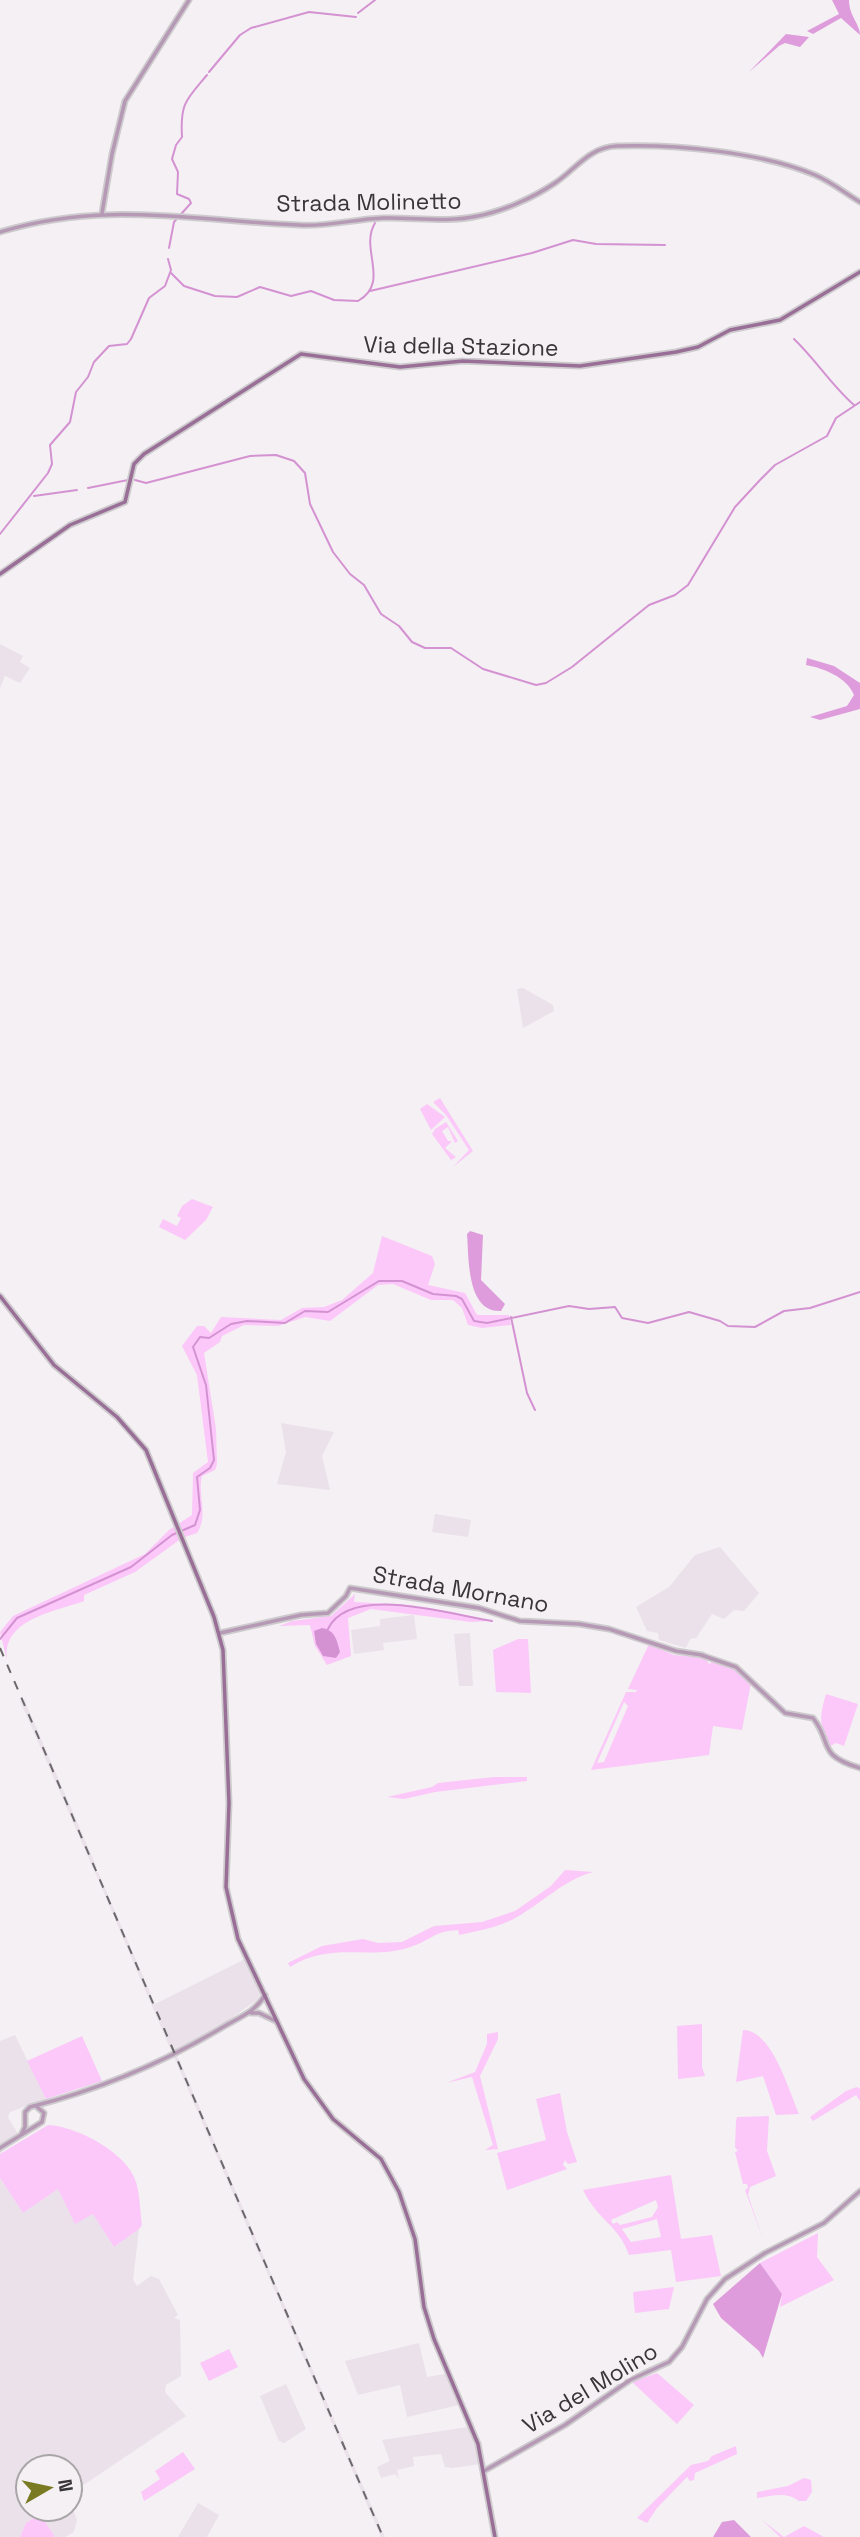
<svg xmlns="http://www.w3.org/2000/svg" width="860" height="2537" font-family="'Space Grotesk',sans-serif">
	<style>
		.built { fill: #ebe1ea }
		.green { fill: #fbc8f9; fill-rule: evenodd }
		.forest { fill: #de9cdc }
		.water { fill: #d492d2 }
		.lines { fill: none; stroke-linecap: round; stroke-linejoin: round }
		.stream { stroke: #d492d2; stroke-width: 2 }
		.tertiary-casing { stroke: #cecbce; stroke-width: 7 }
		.secondary-casing { stroke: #cecbce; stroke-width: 7 }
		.tertiary { stroke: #b699b5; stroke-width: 3.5 }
		.secondary { stroke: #996f97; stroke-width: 3.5 }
		.rail { stroke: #6b686b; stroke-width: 2; stroke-dasharray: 9 9; stroke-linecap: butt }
		.labels { text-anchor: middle; stroke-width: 7; stroke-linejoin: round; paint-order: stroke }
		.street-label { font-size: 23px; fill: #383638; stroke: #f4f0f3 }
	</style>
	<rect width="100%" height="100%" fill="#f4f0f3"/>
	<path class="built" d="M0 644 23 656 20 662 30 668 20 683 5 676 0 688Z
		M523 988 553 1005 554 1011 523 1028 517 989Z
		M281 1423 334 1432 322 1456 330 1490 277 1484 286 1452Z
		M435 1514 471 1520 468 1537 432 1532Z
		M720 1547 759 1593 744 1611 734 1610 724 1619 712 1614 696 1638 690 1639 686 1648 659 1640 658 1633 647 1631 636 1607 669 1587 695 1555Z
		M414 1615 417 1639 383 1643 384 1650 354 1654 351 1630 380 1626V1619Z
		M470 1633 473 1686H459L454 1634Z
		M25 1699 26 1704 97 1868H93L32 1728 20 1701Z
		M95 1872H98L155 2004 245 1959 261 1990 258 1999 225 2023 172 2053Z
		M15 2035 46 2099 10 2112 8 2117 18 2134 0 2145 3 2150 0 2154V2041Z
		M177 2055 279 2292 385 2537H381L174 2057Z
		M0 2178 23 2213 58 2189 75 2223 93 2213 114 2247 139 2229 133 2280 137 2286 151 2276 159 2279 178 2315 174 2318 180 2320 181 2376 166 2385 165 2392 186 2416 70 2494V2467H28V2509H70V2501L77 2520 74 2532 65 2537H55L39 2514 26 2523 20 2537H0Z
		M419 2343 427 2377 445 2374 459 2405 407 2417 400 2385 358 2395 345 2361Z
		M286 2384 306 2429 284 2443 279 2441 260 2396Z
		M468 2427 481 2464 452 2468 445 2467 441 2454 413 2457 414 2466 397 2470 399 2479 395 2474 381 2478 377 2467 390 2461 382 2440Z
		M198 2503 219 2515 207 2537H178Z"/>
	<path class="green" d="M440 1098 473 1151 453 1167 469 1150 446 1115 433 1102Z
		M427 1104 445 1117 431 1130 420 1109Z
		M446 1122 458 1141 455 1143 448 1127 442 1131 448 1141H452L445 1148 456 1157 451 1160 432 1134 435 1129Z
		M192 1199 213 1207 206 1220 185 1240 159 1227 163 1219 177 1226 181 1218 177 1216 182 1206Z
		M382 1236 432 1256 435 1264 428 1285 465 1293 477 1315H509L511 1325 482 1328 468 1325 462 1308 453 1300H431L393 1284 378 1285 330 1321 305 1317 278 1326 244 1325 222 1336 220 1342 204 1353 216 1429 217 1464 215 1470 202 1476C197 1496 209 1514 197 1533L182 1538 135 1572 84 1595V1601C54 1612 2 1619 7 1660L0 1632 13 1616 145 1554 169 1530 192 1515 193 1473 208 1462 197 1375 182 1346 197 1326H204L211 1333 221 1317 281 1320 302 1308 324 1307 342 1300 373 1273Z
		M355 1594 354 1602 408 1605 490 1621 471 1622 371 1609 348 1618 351 1656 327 1665 315 1646 310 1625 279 1626 292 1621 331 1616Z
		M518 1639H528L531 1693 496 1692 493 1650Z
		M649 1644 674 1655 705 1658 709 1664 714 1661 734 1669 751 1683 742 1730 713 1726 709 1755 591 1770 626 1692H636L637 1690 628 1689ZM624 1702 628 1706 604 1762 597 1763Z
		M826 1694 858 1704 844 1746 836 1743 830 1746C818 1726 820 1715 826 1694Z
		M494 1777H527V1781L435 1792 404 1799 387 1797 432 1787 438 1783Z
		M565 1870 593 1872C562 1881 545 1901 517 1917 501 1927 478 1931 459 1935L458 1930C432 1932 433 1939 413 1946 370 1962 334 1940 290 1967L288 1963 322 1946 363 1939 378 1943 402 1942 434 1926 482 1922 515 1911 551 1886Z
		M702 2024V2067L705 2076 678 2079 677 2026Z
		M743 2030C772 2030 789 2091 799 2114L776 2115 763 2076 736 2082Z
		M498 2032V2039L480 2076 498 2149 485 2150 493 2145 472 2077 446 2083 475 2072 487 2044V2034Z
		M82 2036 102 2081 46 2099 27 2061Z
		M857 2087 860 2089V2101L856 2095 813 2121 810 2117 846 2091Z
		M560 2093 567 2132 577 2162 568 2164 565 2160 563 2165 567 2169 507 2190 497 2153 546 2140 536 2099Z
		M769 2116 767 2151 776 2176 750 2187 748 2195 763 2239 745 2190 748 2188 747 2184H743L735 2152 738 2151 735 2147 736 2122 737 2117Z
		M48 2125C76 2126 128 2153 136 2182 140 2195 140 2211 142 2225L139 2229 114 2247 93 2214 75 2224 58 2189 23 2213 0 2178V2154Z
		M671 2175 681 2239 712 2235 721 2276 676 2282 671 2250 629 2255C618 2224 599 2222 583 2190ZM656 2200 658 2207 652 2217 620 2225 617 2222 613 2224 611 2220ZM657 2219 661 2237 631 2242 622 2229Z
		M818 2233 817 2257 834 2280 780 2307 782 2294 760 2263Z
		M674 2287 669 2309 635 2313 633 2292Z
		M229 2349 238 2367 209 2381 200 2363Z
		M657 2373 694 2405 677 2424 632 2382Z
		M736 2446 737 2454 695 2473 694 2480 690 2481 687 2477 657 2508 647 2523 637 2518 691 2465 708 2461 712 2456Z
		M183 2452 195 2469 144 2501 141 2492 160 2479 155 2471Z
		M804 2478 811 2480 812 2492 806 2501H799C786 2491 772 2496 757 2498V2492L788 2486Z
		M40 2514 55 2537H20L26 2523Z
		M762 2520 784 2537 804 2526 824 2537H780Z"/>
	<path class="forest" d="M832 0H849C849 16 860 24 860 35L841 18 813 34 807 31 839 14Z
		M786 34 809 37 800 47 785 43 779 46 749 72Z
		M807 658 834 666 860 683V709L820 720 810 717 847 706 854 695C847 677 823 668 806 665Z
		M470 1231 483 1235 481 1280 505 1304 501 1311C466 1313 469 1256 467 1234Z
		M760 2263 782 2294 763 2358 759 2351 721 2318 713 2304Z
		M734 2520 751 2537H713L722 2522Z"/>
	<path class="water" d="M322 1628C335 1630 337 1640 340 1652L336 1658 323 1656 316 1644 314 1631Z"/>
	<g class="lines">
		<path class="stream" d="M358 13 375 0
			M209 72 240 35 251 28 309 12 356 17
			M169 248 174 222 191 203 189 199 177 194 178 172 172 159 176 145 182 137C180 103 186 100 207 75
			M171 273 184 286 215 296 237 297 260 287 291 296 311 291 334 300 358 301C391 282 359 249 375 223
			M370 291 532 253 573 240 596 244 665 245
			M794 339C816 360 832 386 854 405
			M135 480 146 483 250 456 276 455 294 461 305 473 310 504 333 552 350 574 364 585 381 614 399 626 412 642 425 648H451L483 669 536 685 546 683 572 667 649 605 675 595 688 585 735 507 760 480 775 465 827 436 836 418 860 402
			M88 488 128 480
			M34 496 77 490
			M0 534 48 473 52 464 50 445 70 422 76 392 88 377 94 362 109 346 127 344 131 339 149 298 165 286 171 270 168 259
			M511 1317 527 1393 535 1410
			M328 1629C350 1583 452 1615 492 1621
			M0 1639 17 1618 131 1567 172 1535 195 1525 200 1510 197 1477 210 1468 214 1460 206 1385 193 1347 200 1337 209 1338 231 1324 247 1321 285 1323 305 1311 328 1312 379 1281H402L433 1294 456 1296 462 1299 474 1321 487 1323 569 1306 589 1309 615 1307 622 1318 648 1323 689 1312 720 1321 728 1326 755 1327 784 1311 810 1308 860 1292"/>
		<defs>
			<path id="tertiary" d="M102 213 112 154 125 101 189 0
				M0 232C104 200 194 221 299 225 327 227 355 219 383 218 414 217 447 223 478 216 503 211 533 198 555 183 576 169 589 147 617 146 675 144 760 152 815 175 830 181 845 193 860 202
				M220 1633 301 1615 328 1613 346 1596 350 1588 479 1608 520 1621 579 1624 609 1629 676 1651 702 1655
				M701 1655 736 1667 785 1713 813 1718C833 1743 816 1755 860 1768
				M251 2013H259L276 2021
				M21 2135 25 2127V2112L30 2107C98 2090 163 2063 223 2027 240 2017 255 2012 265 1995
				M0 2148 42 2122 44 2113 36 2106
				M484 2471 565 2425 630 2380 669 2362 682 2347 707 2299 725 2279 765 2253 824 2223 860 2191"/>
			<path id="secondary" d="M0 574 70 525 125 502 134 464 144 454 301 354 400 367 463 361 580 366 676 352 698 347 730 330 780 320 860 272
				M0 1296 54 1365 117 1417 146 1450 214 1617 223 1650 229 1803 226 1887 238 1939 304 2079 333 2119 381 2159 399 2192 415 2239 424 2307 434 2339 478 2444 495 2537"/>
		</defs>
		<use href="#tertiary" class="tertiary-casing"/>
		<use href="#secondary" class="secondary-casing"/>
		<use href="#tertiary" class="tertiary"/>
		<use href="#secondary" class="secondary"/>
		<path class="rail" d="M0 1648 383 2537"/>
	</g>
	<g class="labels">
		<g class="street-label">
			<text transform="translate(369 202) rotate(-1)" y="8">Strada Molinetto</text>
			<text transform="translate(461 346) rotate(1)" y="8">Via della Stazione</text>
			<text transform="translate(461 1589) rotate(10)" y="8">Strada Mornano</text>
			<text transform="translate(590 2388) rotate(-31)" y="8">Via del Molino</text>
		</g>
	</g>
	<g transform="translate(49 2488) rotate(81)"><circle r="33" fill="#f4f0f3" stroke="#a9a6a8" stroke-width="2"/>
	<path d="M0-5L12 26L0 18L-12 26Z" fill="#797a22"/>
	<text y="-10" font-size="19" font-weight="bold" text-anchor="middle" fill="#383638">N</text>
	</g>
</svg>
